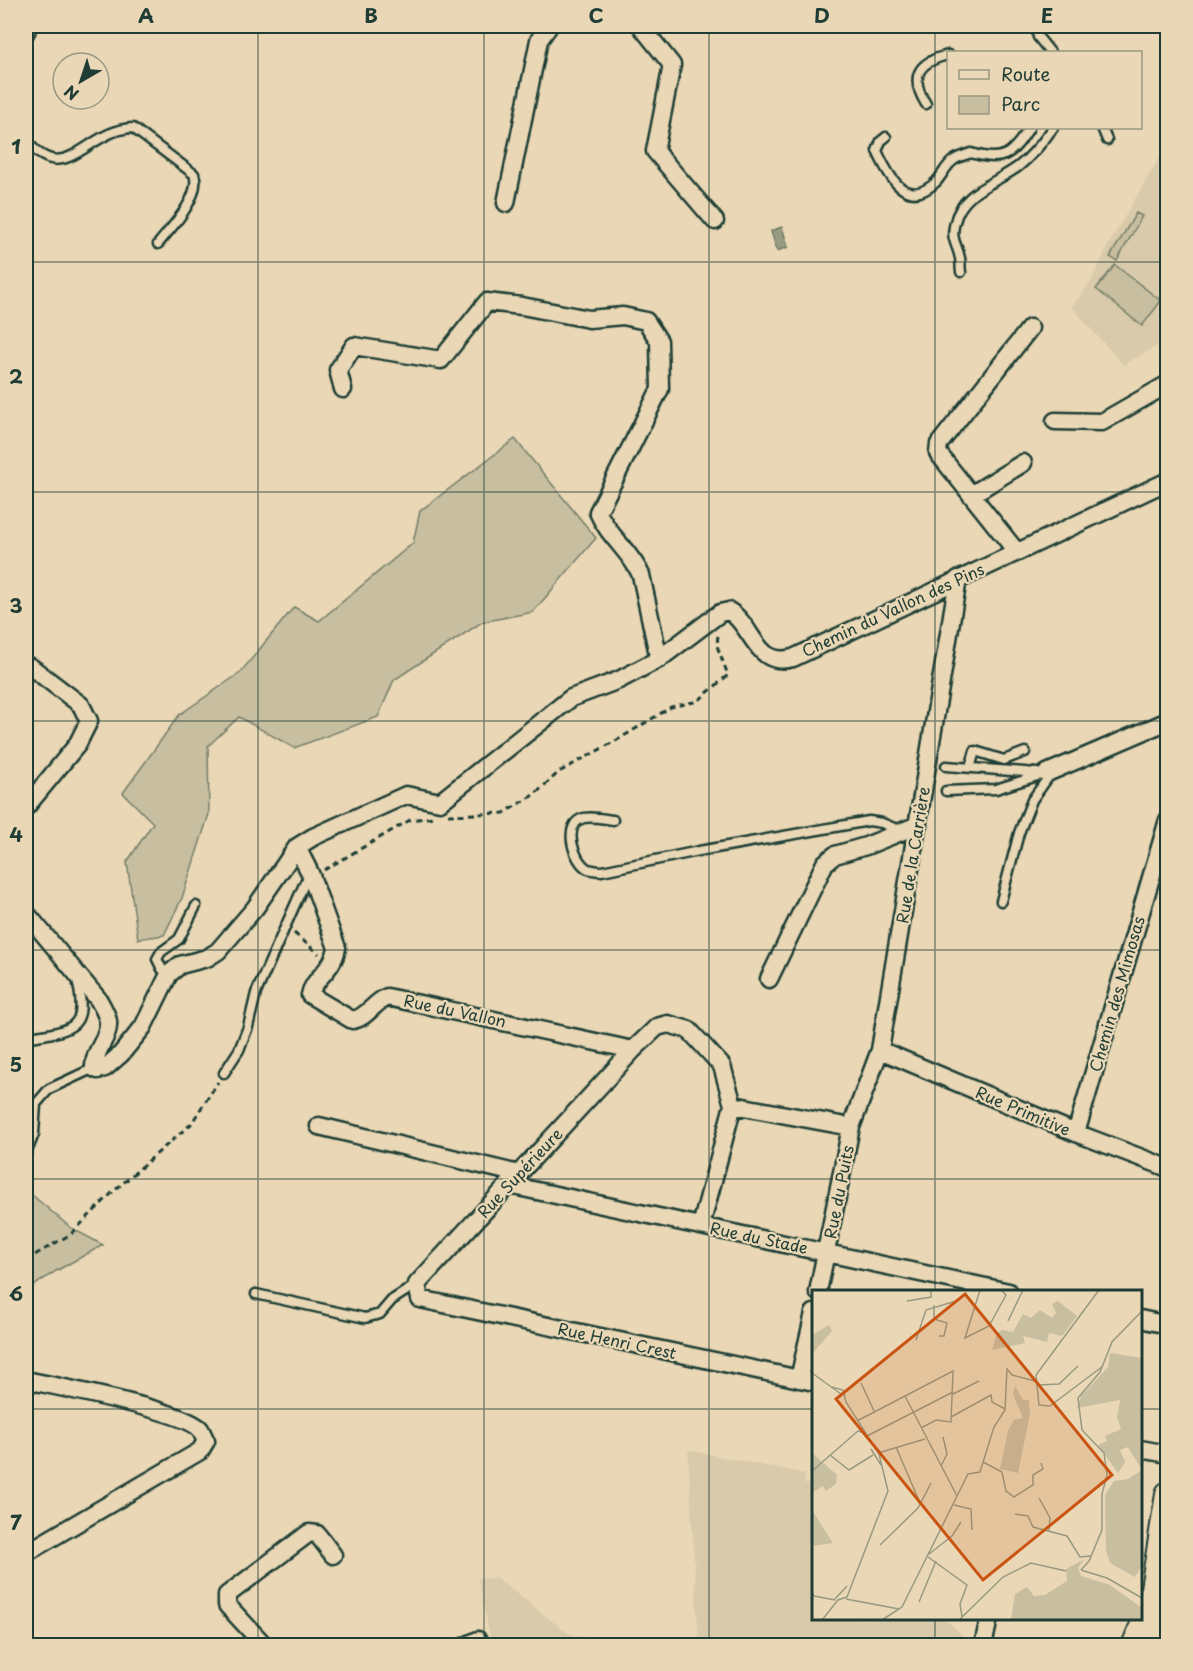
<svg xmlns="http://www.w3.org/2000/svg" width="1193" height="1671" font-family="'Playpen Sans',sans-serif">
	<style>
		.built { fill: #d8caaa }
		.green { fill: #c8bea0; stroke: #747e6a; stroke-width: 1.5 }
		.water { fill: #999b82; stroke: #687563; stroke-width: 1.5 }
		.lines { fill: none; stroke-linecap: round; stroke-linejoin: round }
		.lane-casing { stroke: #1f3d34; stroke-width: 13 }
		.street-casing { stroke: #1f3d34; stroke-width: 21 }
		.secondary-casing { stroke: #1f3d34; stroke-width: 28 }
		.path { stroke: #1f3d34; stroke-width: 3; stroke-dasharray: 6 4.5; stroke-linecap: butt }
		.lane { stroke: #e9d7b5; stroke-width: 8 }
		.street { stroke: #e9d7b5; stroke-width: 16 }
		.secondary { stroke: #e9d7b5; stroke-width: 24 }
		.grid { fill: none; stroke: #1f3d34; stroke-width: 1.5; stroke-opacity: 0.55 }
		.labels { text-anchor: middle; stroke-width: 4.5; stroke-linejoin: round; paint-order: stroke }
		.street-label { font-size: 16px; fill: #1f3d34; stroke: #e9d7b5 }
		.inset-road { fill: none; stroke: #989981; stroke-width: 1.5 }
		.view { fill: #ca5512; fill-opacity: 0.15; stroke: #ca5512; stroke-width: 3 }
		.inset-edge { fill: none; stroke: #1f3d34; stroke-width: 3 }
		.neatline { fill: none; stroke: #1f3d34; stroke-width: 2 }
		.grid-label { font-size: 20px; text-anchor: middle; font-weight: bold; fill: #1f3d34 }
	</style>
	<rect width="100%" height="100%" fill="#e9d7b5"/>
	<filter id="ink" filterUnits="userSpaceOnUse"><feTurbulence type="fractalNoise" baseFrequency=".0167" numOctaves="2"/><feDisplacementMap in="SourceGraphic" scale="12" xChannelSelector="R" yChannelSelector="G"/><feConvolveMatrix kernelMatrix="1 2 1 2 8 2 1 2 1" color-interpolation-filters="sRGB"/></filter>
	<g filter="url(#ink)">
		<path class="built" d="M1167 137V340L1123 365 1072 307 1091 282 1110 242 1158 160Z
			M688 1450 805 1474 804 1484H809L813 1489 814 1618 945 1619 973 1645H699Z
			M496 1578 569 1634 619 1645H492L478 1579Z"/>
		<path class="green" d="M1136 213 1142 216 1117 261 1110 257Z
			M1115 265 1161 301 1142 326 1096 289Z
			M515 439 596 538 533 612 482 622 394 680 378 717 294 748 239 717 208 746 209 814 182 898 164 935 138 939 127 862 153 823 123 793 179 715 240 673 294 607 319 621 413 543 420 511Z
			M26 1190 71 1228 103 1245 56 1271 26 1291Z"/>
		<path class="water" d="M782 227 788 247 777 251 771 231Z"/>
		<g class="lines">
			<defs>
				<path id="lane" d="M1036 26 1038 37 1050 52
					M926 104C909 77 918 62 948 55
					M1102 128 1107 140
					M886 137 881 141 877 151C889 177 906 210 936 182 942 176 946 165 954 160 958 157 966 155 971 153 1003 163 1012 155 1029 128
					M26 140C65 190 87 129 133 128L194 174C202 196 171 228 158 244
					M961 272C960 268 961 262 960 258 957 243 950 240 955 222 962 191 997 183 1019 166 1033 155 1043 142 1053 128
					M946 766 1037 773
					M970 768 975 751 1004 760 1025 752
					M946 791 996 789 1047 773
					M613 820C604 819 593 816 584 818 562 823 573 861 588 869 592 870 598 871 602 871L699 851 869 821 882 823 899 830
					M1001 901 1019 833 1032 800 1052 772
					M169 974 162 969 157 959 161 952 179 939 196 906
					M26 1040 30 1037C75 1030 88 1028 77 979
					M224 1073 239 1050 248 1027 256 993 305 882 311 877
					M26 1154 34 1134 36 1104 49 1089 94 1068
					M256 1294 365 1318 380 1314 392 1300 417 1284"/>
				<path id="street" d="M641 26 672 65 655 151 715 221
					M26 32 28 26
					M506 203 539 40 549 26
					M343 389 338 370 354 346 441 360 487 302 522 306 589 319 623 316 646 321 659 341 660 389 598 512C608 536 631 552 641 575L659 659
					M1055 421 1102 422 1168 384
					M971 495 1023 463
					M1016 551 938 453 939 444 1030 328
					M26 667H31L81 705 89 721 77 745 26 807
					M1047 773 1168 721
					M297 847 310 873 337 948C333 971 313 978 310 995L352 1020C366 1019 374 1002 387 997L633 1050
					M26 913 98 999C102 1006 107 1014 108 1021 110 1038 93 1051 94 1068L98 1070 105 1068 121 1054 143 1027 169 974 180 965 207 958 218 951 255 908 297 847 313 837 406 795 440 802 571 698 619 680 659 659 720 613 729 611C754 626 755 668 793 658L1168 481
					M769 979 825 863 835 855 866 846 918 825
					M880 1050 1076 1133 1168 1168
					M319 1126 519 1174
					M1076 1133 1168 820
					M509 1185 1009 1292
					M701 1226 733 1105
					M818 1292 851 1127 880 1050 958 579
					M1140 1319 1168 1325
					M799 1379 814 1313
					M26 1382 31 1381C59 1387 184 1411 200 1429 202 1432 204 1438 206 1441L200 1451 26 1553
					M814 1382 420 1299 417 1284 633 1050 657 1027 668 1024 689 1030 722 1066 733 1105 851 1127
					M1140 1449 1168 1454
					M265 1646 227 1605V1595L309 1533 317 1534 333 1555
					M465 1646 478 1640
					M983 1646 989 1618"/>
				<path id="secondary" d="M1134 1646 1150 1608 1168 1494
					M1157 1646 1166 1595"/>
			</defs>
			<use href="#lane" class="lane-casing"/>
			<use href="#street" class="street-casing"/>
			<use href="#secondary" class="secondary-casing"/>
			<path class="path" d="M448 815 504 813 535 794 559 772 619 739 671 707 698 701 728 675 717 646 718 634
				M324 870 410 820 433 817
				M294 933 319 954
				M26 1260 71 1234 115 1190 191 1124 218 1082"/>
			<use href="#lane" class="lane"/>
			<use href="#street" class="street"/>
			<use href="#secondary" class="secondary"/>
		</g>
	</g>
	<path class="grid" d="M258 26V1646M484 26V1646M709 26V1646M935 26V1292M26 262H1168M26 492H1168M26 721H1168M26 950H1168M26 1179H1168M26 1409H814M1140 1409H1168M935 1618V1646"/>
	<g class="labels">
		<g class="street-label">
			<text transform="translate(893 610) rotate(-25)" y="6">Chemin du Vallon des Pins</text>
			<text transform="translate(913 855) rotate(-81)" y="6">Rue de la Carrière</text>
			<text transform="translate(1117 994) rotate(-74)" y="6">Chemin des Mimosas</text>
			<text transform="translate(455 1011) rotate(12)" y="6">Rue du Vallon</text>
			<text transform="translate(1023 1111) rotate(23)" y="6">Rue Primitive</text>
			<text transform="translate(520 1173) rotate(-47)" y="6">Rue Supérieure</text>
			<text transform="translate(839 1192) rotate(-79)" y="6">Rue du Puits</text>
			<text transform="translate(759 1238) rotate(12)" y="6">Rue du Stade</text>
			<text transform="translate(617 1341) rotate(12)" y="6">Rue Henri Crest</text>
		</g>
	</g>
	<g transform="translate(812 1290)">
		<rect width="330" height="330" fill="#e9d7b5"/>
		<path d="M246 11 265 26 250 46 237 43 235 52 211 46 213 53 180 60 185 43 190 40 201 42 211 24 219 28 228 20 240 28 244 23 240 14ZM17 35 20 41 0 64V45ZM298 63 330 68V275L323 287 298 273 294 260 293 205 302 191 316 189 330 180 316 157 308 160 313 172 306 183 286 155 295 151 293 146 309 139 305 127 308 110 265 118 269 106 296 77ZM203 96 211 110H217L218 124 206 183 188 179 196 141 202 130 211 128 201 104ZM0 163 25 185 24 194 14 201 11 196 0 203ZM0 220 21 253 0 256ZM273 269 266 278 269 286 298 295 330 318V330H199L203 304 215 297 222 306 233 305 255 291 254 279Z" fill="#c8bea0"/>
		<path class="inset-road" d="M168 0 153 48 177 36 194 5 189 0M287 0 224 85 227 115 238 116 291 76M95 11 119 7V0M122 15V29L135 33 132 46H127M196 31 211 0M104 50 114 20 144 11M0 83 29 104M49 93 62 121M226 95 247 94 266 76M141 104 167 91M93 106 145 206M139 127 179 105 180 112 193 119M45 131 141 81 139 132 124 130 109 138M55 146 141 102M84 157 108 213M59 159 69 175M66 163 113 149M18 165 37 180 61 165M171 172 190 182 194 201 202 207 221 195V185L231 179 229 173M129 176 135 164 131 147M0 181 46 141 52 143M227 208 238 228 237 241M142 215 159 219 160 240M203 224 216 226 221 237 255 246 268 267 278 266M68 255 106 218 119 193M117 264 140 246 149 232M116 267 155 295 148 314 150 327M269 280 277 271 290 240V204L295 185 292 163 270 140 266 108 288 82 300 52 330 21M269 280 295 288 330 308M0 302 2 306 23 310M34 309 87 319M22 310 35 296M107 312 124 271M10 330 26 310 35 307 76 201 67 164 34 112 31 100 20 97M70 330 90 317 156 184 168 182 182 137 193 120 195 79 200 85 223 91M147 330 191 287 219 273 254 281"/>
		<path class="view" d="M153 4 300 185 171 290 24 109Z"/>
		<rect width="330" height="330" class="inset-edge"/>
	</g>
	<rect width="1193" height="1671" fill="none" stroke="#e9d7b5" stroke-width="66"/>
	<rect x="947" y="51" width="195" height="78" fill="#e9d7b5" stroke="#989981" stroke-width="1.5"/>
	<rect x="959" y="70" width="30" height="9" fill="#e9d7b5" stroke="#989981" stroke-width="1.5"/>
	<text x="1001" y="81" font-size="18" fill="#1f3d34">Route</text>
	<rect x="959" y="96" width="30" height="18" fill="#c8bea0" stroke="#989981" stroke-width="1.5"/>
	<text x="1001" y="111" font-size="18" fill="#1f3d34">Parc</text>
	<g transform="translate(81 81) rotate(219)"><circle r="28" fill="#e9d7b5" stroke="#989981" stroke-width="1.5"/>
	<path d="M0-4.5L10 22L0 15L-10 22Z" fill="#1f3d34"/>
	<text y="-9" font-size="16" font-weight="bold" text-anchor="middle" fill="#1f3d34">N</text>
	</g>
	<rect x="33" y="33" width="1127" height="1605" class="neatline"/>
	<g class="grid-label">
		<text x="146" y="23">A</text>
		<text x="371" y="23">B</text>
		<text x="596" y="23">C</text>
		<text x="822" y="23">D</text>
		<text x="1047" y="23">E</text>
		<text x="16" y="154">1</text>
		<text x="16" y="384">2</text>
		<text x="16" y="613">3</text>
		<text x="16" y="842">4</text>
		<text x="16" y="1072">5</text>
		<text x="16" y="1301">6</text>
		<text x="16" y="1530">7</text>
	</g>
</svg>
